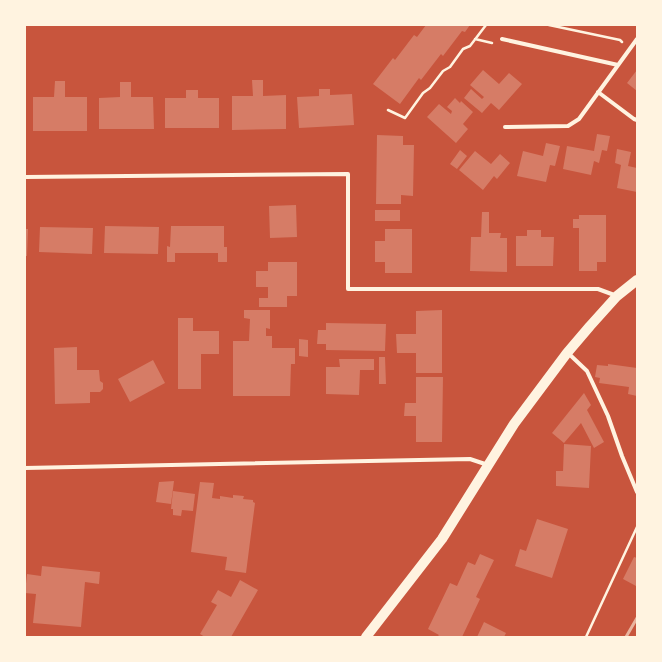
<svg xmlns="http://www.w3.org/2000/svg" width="662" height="662" font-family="'Source Sans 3',sans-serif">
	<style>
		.building { fill: #d67c66 }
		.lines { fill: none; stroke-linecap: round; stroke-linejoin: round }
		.path { stroke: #fff3e0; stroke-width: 2.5 }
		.minor { stroke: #fff3e0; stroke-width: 4 }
		.primary { stroke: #fff3e0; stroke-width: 10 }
		.rail { stroke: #e9b49f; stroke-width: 3 }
	</style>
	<rect width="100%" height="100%" fill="#c8553d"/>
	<path class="building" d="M426 25H470L465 32 462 31 443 56 441 54 421 80 419 78 400 104 373 84 393 58 395 60 414 35 417 37Z
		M483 70 499 84 509 73 522 84 499 110 491 103 482 113 464 98 471 89 482 99 484 97 470 85Z
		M637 70V91L627 83Z
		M252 80H263V96L286 95V129L232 130V96H253Z
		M55 81H65V97H87V131H33V97H54Z
		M120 82H131V97H153L154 129H99V98L120 97Z
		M319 89H330V95L352 94 354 125 299 128 297 97 319 96Z
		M186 90H198V98H219V128H165V98H186Z
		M455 98 460 103 461 101 473 112 463 124 468 129 456 143 427 117 439 104 451 114 452 111 447 107Z
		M597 134 610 136 607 151 602 150 599 163 594 161 591 175 563 169 567 146 594 151Z
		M377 135 403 136V145H414L413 196 401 195V204H376Z
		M546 143 560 146 555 166 550 165 546 182 517 176 523 151 543 156Z
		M617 149 631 152 628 166 637 168V192L617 188 621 165 615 163Z
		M460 150 467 156 457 169 450 164Z
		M475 151 491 164 500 154 510 163 497 179 494 176 483 190 459 170Z
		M296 205 297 237 270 238 269 206Z
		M375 210H400V221H375Z
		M482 212H489V233H501L500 238H507V272L470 271 471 237H481Z
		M579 215H606V262H597V271H579V228H573V219H579Z
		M105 226 159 227 158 254 104 253Z
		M171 226H224V247H227V262H218V253H175V262H167V246L170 247Z
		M40 227 93 228 92 254 39 252Z
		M25 229H28L27 256H25Z
		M385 229H412V273H385V262H375V241H385Z
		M527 230H541V237H554L553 266H516V236H527Z
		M268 262H297V296H287V307H259V298H268V287H256V271H268Z
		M244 310H270V329L266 328V336H272V348H295V364H291L290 396H233V341H249L250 319 244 318Z
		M442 310V373H416V353H397L396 334H416V311Z
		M178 318H193V331H219V354H201V389H178Z
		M326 323 386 324 385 351 326 350V344H317L318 330H326Z
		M299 339 308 340V357L299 356Z
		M77 347V370H99L100 381 103 383V389L100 392H90V403L55 404 54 348Z
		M379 357H385L386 384H379Z
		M339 359H374V370H360L359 395 326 394V367H340Z
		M153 360 165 383 130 402 118 379Z
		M608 364 637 368V396L628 394 629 387 599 383 600 378 595 377 597 365 608 366Z
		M416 377H443L442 442H416V416H404L405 403H416Z
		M584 393 591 405 587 410 604 442 594 448 581 423 564 443 552 433Z
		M564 444 591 446 589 488 556 486V471H563Z
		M174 481 171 504 156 502 159 482Z
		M200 482 214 483 212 498 220 499V496L233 498V495L244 496 243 499 253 500V502L255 503 246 573 225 570 227 557 191 552Z
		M173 491 195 494 193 511 182 510 181 516 173 515V509H171Z
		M537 519 568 529 552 578 515 566 520 549 526 551Z
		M480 554 494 560 476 597 480 599 462 637H437L439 635 428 629 450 583 457 586 468 562 475 565Z
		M634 557 637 558V584L636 586 623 579Z
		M42 566 100 572 99 584 85 582 81 627 33 623 36 594 25 593 27 574 41 576Z
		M240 580 258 590 231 637H205L200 634 217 605 211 602 218 590 231 597Z
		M484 622 506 633 504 637H477Z"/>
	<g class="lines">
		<path class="path" d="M549 25 620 40 622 42
			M475 39 492 43
			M388 110 405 118 423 93 430 88 443 71 450 67 463 49 470 46 486 25
			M586 637 637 527"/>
		<path class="minor" d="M502 39 618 65
			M598 92 634 119 637 120
			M505 127 568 126 579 119 637 39
			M25 177 348 174V289H598L617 296
			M568 353 587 371 608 416 622 456 637 492
			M25 468 470 459 488 465"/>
		<path class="primary" d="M366 637 442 539 514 424 567 353 590 326 617 296 637 280"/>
		<path class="rail" d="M626 637 637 618"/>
	</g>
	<rect width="662" height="662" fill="none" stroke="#fff3e0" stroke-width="52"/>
</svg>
